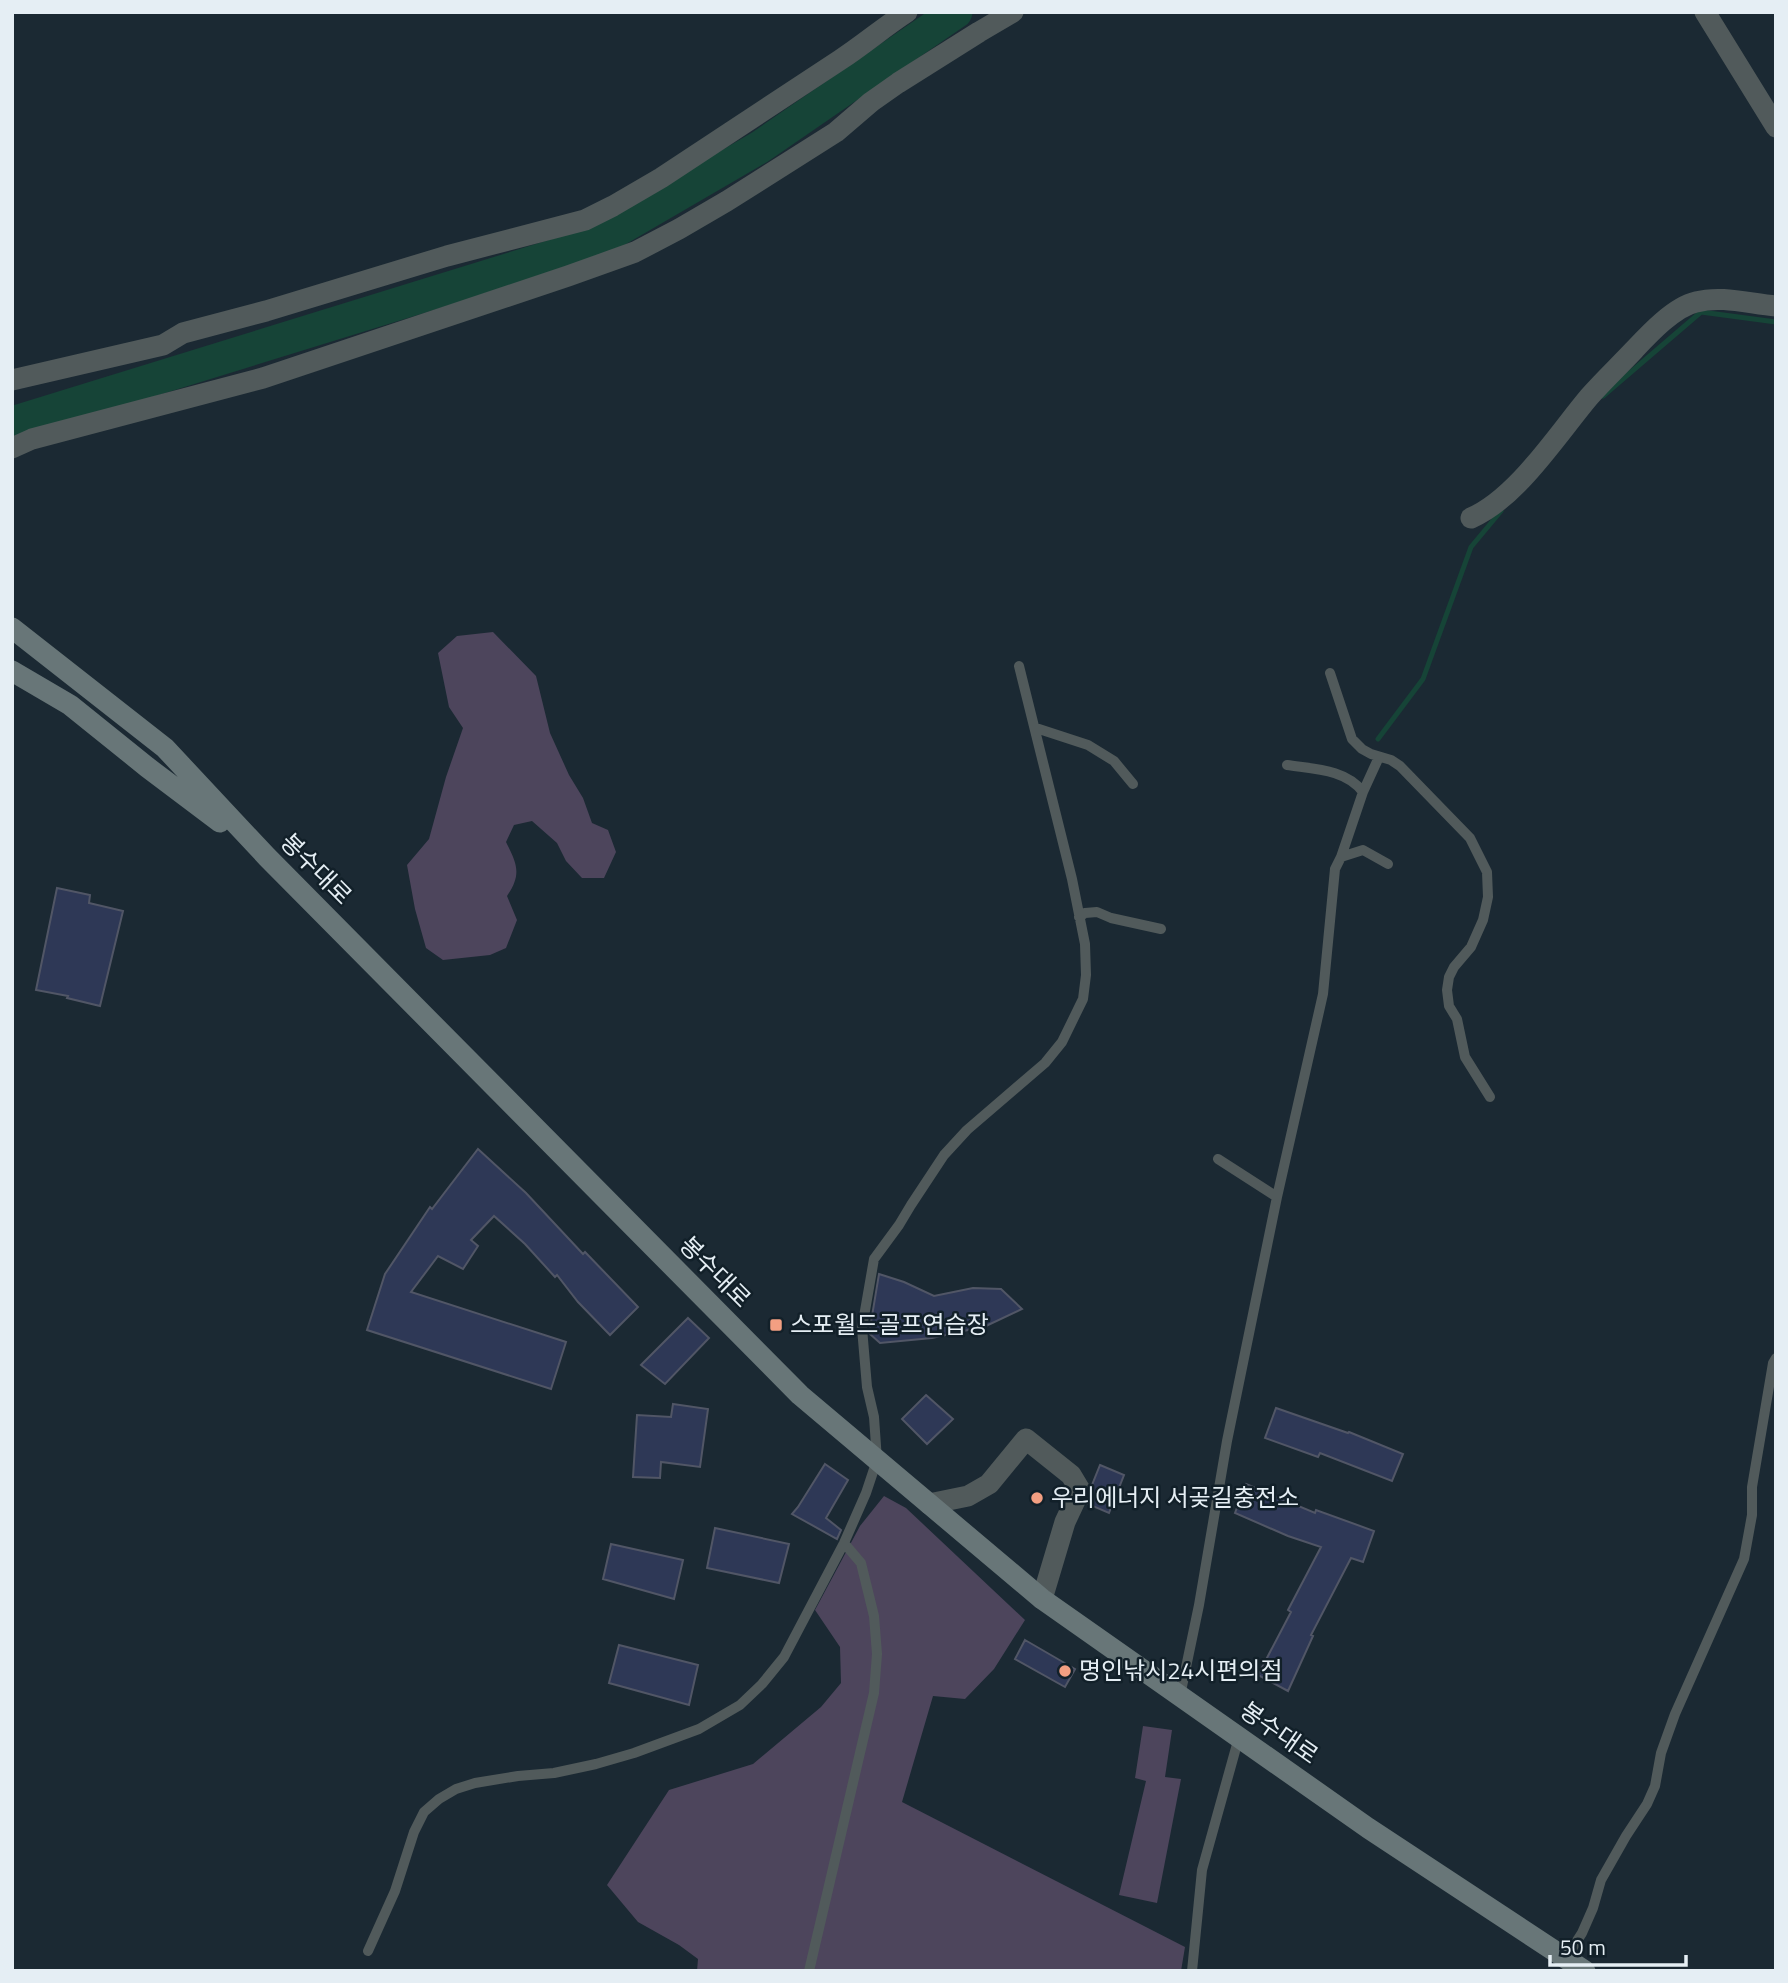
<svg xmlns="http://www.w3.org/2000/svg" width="1788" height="1983" font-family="'Titillium Web','Noto Sans KR',sans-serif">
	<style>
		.green { fill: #4d455c }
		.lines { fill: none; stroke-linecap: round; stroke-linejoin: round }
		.stream { stroke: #164437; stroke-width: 5 }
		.river { stroke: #164437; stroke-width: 33 }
		.building { fill: #2e3856; stroke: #515666; stroke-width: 2 }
		.lane { stroke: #515a5b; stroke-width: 10 }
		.street { stroke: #515a5b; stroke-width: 21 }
		.secondary { stroke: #687678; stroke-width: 21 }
		.poi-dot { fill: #f39f82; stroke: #122029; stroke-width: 2.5 }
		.labels { text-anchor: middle; stroke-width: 5; stroke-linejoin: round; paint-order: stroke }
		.street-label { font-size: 24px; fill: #e5eef4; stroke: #122029 }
		.poi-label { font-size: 24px; fill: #e5eef4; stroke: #122029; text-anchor: start }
	</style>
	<rect width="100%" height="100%" fill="#1b2933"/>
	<path class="green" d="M493 632 536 676 550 733 569 775 583 798 592 823 608 830 616 852 604 878H582L566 861 557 843 532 821 514 825 506 842C517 864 522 874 507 896L517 920 506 948 490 955 443 960 426 948 415 909 407 865 429 839 446 777 463 728 449 707 438 653 457 636Z
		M884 1496 906 1508 1025 1620 994 1669 965 1699 933 1696 902 1802 1185 1947 1181 1971H697L698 1959 679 1945 638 1922 607 1885 669 1790 753 1764 821 1707 841 1683 840 1647 815 1610 860 1526Z
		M1143 1726 1172 1730 1165 1777 1181 1779 1157 1903 1119 1895 1146 1781 1135 1778Z"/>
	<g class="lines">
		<path class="stream" d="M1603 396 1701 312 1776 322
			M1378 739 1423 679 1471 547 1501 511"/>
		<path class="river" d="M12 423 595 243 760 147 956 12"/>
	</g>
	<path class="building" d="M57 888 90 895 89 903 123 911 100 1006 67 998 68 996 36 990Z
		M478 1149 526 1193 583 1254 585 1252 638 1307 610 1335 578 1302 557 1275 555 1277 525 1244 494 1216 471 1240 478 1246 463 1269 438 1256 411 1292 566 1342 551 1389 367 1330 385 1274 430 1207 432 1209Z
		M879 1274 904 1282 934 1296 973 1288 1001 1289 1022 1309 986 1326 932 1338 880 1343 870 1334V1328Z
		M688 1318 709 1338 665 1384 641 1365Z
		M926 1395 953 1419 927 1444 902 1419Z
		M673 1404 708 1409 700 1467 661 1462 660 1478 633 1477 637 1415 671 1417Z
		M1276 1408 1348 1433 1349 1432 1403 1454 1392 1481 1320 1453 1318 1457 1265 1438Z
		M825 1464 848 1480 826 1518 841 1530 837 1539 792 1514 798 1507Z
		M1100 1465 1124 1475 1109 1513 1088 1504 1092 1495V1485Z
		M1246 1484 1315 1513 1316 1510 1374 1531 1363 1562 1351 1558 1311 1635 1313 1636 1288 1691 1258 1675 1291 1612 1288 1610 1321 1547 1288 1536 1235 1513Z
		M715 1528 789 1544 779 1583 707 1568Z
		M611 1544 683 1560 674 1599 603 1579Z
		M1025 1640 1075 1669 1065 1687 1015 1659Z
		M619 1645 698 1665 689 1705 609 1683Z"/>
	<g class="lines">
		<path class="lane" d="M1330 673 1352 739 1362 749 1371 754 1391 760 1400 766 1470 838 1487 872 1488 897 1483 920 1471 947 1454 967 1449 977 1447 990 1449 1006 1457 1019 1465 1057 1490 1097
			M1036 728 1088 745 1114 761 1133 784
			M1287 765C1313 769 1346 769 1363 792
			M1341 857 1363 792 1379 757
			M1079 917 1085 913 1097 912 1111 918 1161 929
			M1218 1159 1277 1197
			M1180 1696 1199 1605 1227 1441 1277 1197 1323 994 1335 869 1341 857 1363 850 1388 864
			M368 1951 395 1891 414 1832 424 1812 439 1799 456 1789 475 1783 518 1776 554 1773 596 1764 634 1753 699 1729 740 1705 762 1684 784 1657 844 1543 866 1493 877 1460 874 1417 867 1387 862 1328 874 1259 899 1225 911 1205 944 1155 967 1130 1045 1063 1062 1042 1083 999 1086 975 1085 944 1072 879 1019 666
			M1566 1958 1582 1933 1593 1908 1601 1880 1626 1836 1647 1804 1655 1786 1661 1753 1675 1714 1744 1559 1752 1515V1487L1773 1363 1776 1358
			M809 1971 874 1693 877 1654 874 1616 861 1563 844 1543
			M1192 1971 1202 1870 1239 1737"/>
		<path class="street" d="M1705 12 1776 127
			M12 380 163 345 183 333 266 311 447 256 585 220 613 206 661 178 840 60C863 45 884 27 907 12
			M12 448 32 439 263 378 568 276 635 252 679 229 727 201 836 132 871 102 898 83 979 32 1013 12
			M1471 518C1517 498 1557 435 1589 397 1603 381 1619 366 1634 350 1649 334 1674 307 1696 302 1722 295 1750 304 1776 306
			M929 1504 968 1496 989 1484 1026 1439 1071 1475 1080 1490 1065 1522 1042 1599"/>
		<path class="secondary" d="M12 628 165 748 267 857 800 1395 1042 1599 1368 1828 1585 1971
			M12 671 70 705 147 767 220 822"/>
	</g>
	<g class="poi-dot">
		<rect x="769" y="1318" width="14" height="14" rx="3.5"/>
		<circle cx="1037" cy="1498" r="7"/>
		<circle cx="1065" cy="1671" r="7"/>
	</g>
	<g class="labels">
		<g class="street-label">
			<text transform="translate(316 869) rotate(45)" y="8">봉수대로</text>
			<text transform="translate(715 1272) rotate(45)" y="8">봉수대로</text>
			<text transform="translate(1279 1733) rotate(35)" y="8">봉수대로</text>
		</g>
		<g class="poi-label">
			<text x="790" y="1333">스포월드골프연습장</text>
			<text x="1051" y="1506">우리에너지 서곶길충전소</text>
			<text x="1079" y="1679">명인낚시24시편의점</text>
		</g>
	</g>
	<rect width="1788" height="1983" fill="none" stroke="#e5eef4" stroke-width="28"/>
	<path d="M1550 1955v10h136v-10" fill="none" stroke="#e5eef4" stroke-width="3.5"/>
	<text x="1560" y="1955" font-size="21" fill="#e5eef4" stroke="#122029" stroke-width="5" paint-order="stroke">50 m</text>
</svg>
